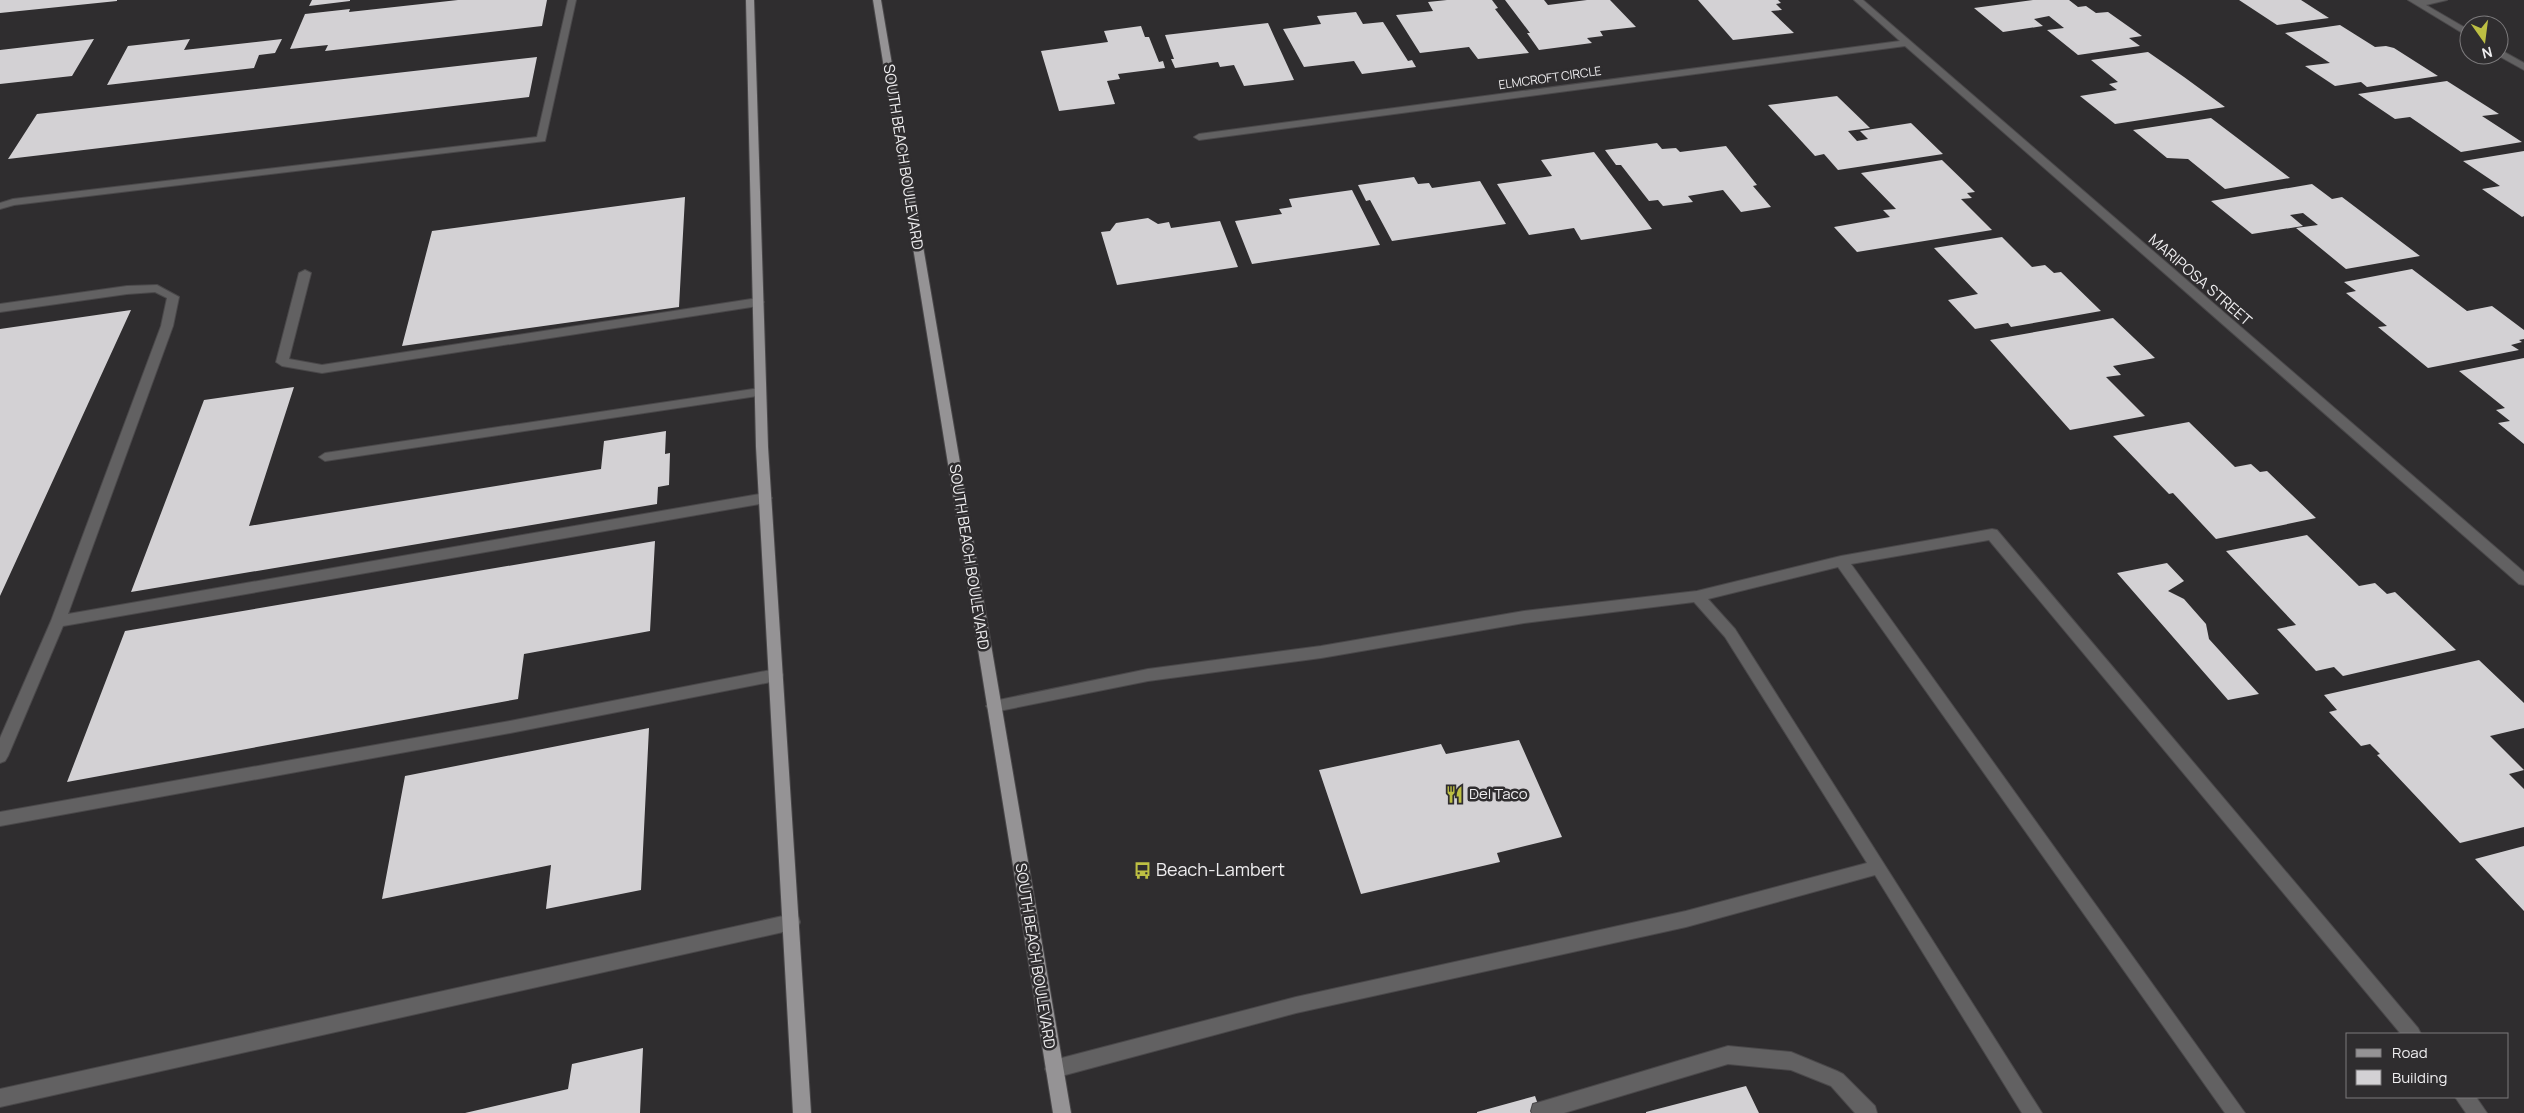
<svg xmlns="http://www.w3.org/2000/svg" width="2524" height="1113" font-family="Manrope,sans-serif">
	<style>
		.building { fill: #d3d1d4 }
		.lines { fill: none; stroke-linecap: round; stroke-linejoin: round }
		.service-casing { stroke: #4a484a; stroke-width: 2 }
		.minor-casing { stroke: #4a484a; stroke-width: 2 }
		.primary-casing { stroke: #4a484a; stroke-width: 2 }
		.service { fill: #626162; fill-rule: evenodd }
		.minor { fill: #626162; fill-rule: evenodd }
		.primary { fill: #959395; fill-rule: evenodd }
		.labels { text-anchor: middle; stroke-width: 5; stroke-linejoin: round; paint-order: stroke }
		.far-street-label { font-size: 12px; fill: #efeef0; stroke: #2f2d2f }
		.street-label { font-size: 15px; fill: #efeef0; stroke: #2f2d2f }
		.poi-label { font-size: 15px; fill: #efeef0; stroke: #2f2d2f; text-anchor: start }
		.near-poi-label { font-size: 18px; fill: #efeef0; stroke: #2f2d2f; text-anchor: start }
	</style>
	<rect width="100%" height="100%" fill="#2f2d2f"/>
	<path class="building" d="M0 0H117V1L0 13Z
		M312 0H350V1L309 6Z
		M458 0H547L542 26 325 51 328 45 290 49 305 14 350 9 349 12Z
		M1447 0H1492L1498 8 1495 9 1529 53 1478 59 1469 47 1420 53 1396 15 1433 11 1428 2Z
		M1505 0H1544L1548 5 1587 0H1610L1636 27 1600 31 1603 36 1587 38 1592 43 1539 50 1527 33H1530Z
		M1698 0H1778L1781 3 1776 4 1782 10 1771 11 1794 33 1733 40Z
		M2033 0H2069L2078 7 2086 6 2096 13 2108 12 2142 36 2129 38 2140 46 2078 55 2047 30 2064 28 2049 16 2034 19 2043 26 2003 32 1974 8Z
		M2239 0H2301L2329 18 2277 25Z
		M1356 12 1363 24 1383 22 1408 61 1412 60 1416 67 1362 74 1354 61 1304 67 1283 29 1321 24 1317 16Z
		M1268 23 1294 80 1244 86 1234 65 1220 67 1218 62 1175 68 1171 59H1174L1165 35Z
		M2340 25 2375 47 2386 46 2394 48 2438 76 2367 87 2361 82 2335 86 2305 66 2330 63 2285 33Z
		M1141 26 1145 37H1149L1159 62 1163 61 1165 68 1118 74 1120 79 1107 81 1115 104 1059 111 1041 51 1108 42 1104 31Z
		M94 39 72 76 0 84V50Z
		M190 39 184 50 282 39 275 53 259 55 254 68 107 85 128 46Z
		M2148 52 2184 77 2225 107 2115 124 2080 96 2117 90 2109 84 2118 82 2091 60Z
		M537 57 529 97 8 159 37 114Z
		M2447 81 2499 114 2482 116 2522 142 2461 152 2410 117 2395 119 2358 94Z
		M1837 96 1870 128 1848 131 1857 141 1868 139 1860 131 1911 123 1943 154 1838 170 1824 154 1815 156 1768 105Z
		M2211 118 2290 178 2225 189 2188 159 2167 158 2133 130Z
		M1657 143 1662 149 1676 148 1680 152 1726 146 1757 185 1753 186 1771 207 1741 212 1723 190 1688 196 1693 202 1663 206 1658 200 1649 201 1621 165H1616L1605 150Z
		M2524 151V216L2522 217 2482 189 2500 186 2463 161Z
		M1594 152 1652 229 1581 240 1574 228 1529 235 1497 184 1552 176 1541 160Z
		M1942 160 1975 192 1967 193 1972 198 1961 199 1992 230 1857 252 1834 227 1890 217 1883 210 1896 209 1861 173Z
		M1414 177 1418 184 1429 183 1432 188 1480 181 1506 224 1392 241 1370 200 1366 201 1358 185Z
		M2312 184 2332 199 2342 197 2420 256 2346 269 2296 228 2318 225 2303 213 2290 215 2303 226 2252 234 2211 201Z
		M1352 190 1380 245 1252 264 1235 221 1282 214 1279 209 1292 207 1289 199Z
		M685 197 679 307 402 346 432 231Z
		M1148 218 1158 224 1169 222 1171 228 1220 221 1238 267 1117 285 1101 232 1110 231 1116 223Z
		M2002 237 2032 267 2045 265 2054 273 2061 272 2101 311 2011 327 2008 323 1975 329 1948 300 1978 294 1934 248Z
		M2412 269 2467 311 2492 306 2524 330V339L2519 340 2522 342 2511 345 2519 350 2428 368 2378 327 2387 326 2346 293 2356 291 2344 282Z
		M131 310 0 596V329Z
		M2113 318 2155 358 2113 366 2121 375 2106 377 2145 416 2070 430 1990 340Z
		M2524 358V444L2498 423 2510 421 2496 410 2505 408 2459 371Z
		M294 387 249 526 601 469 604 441 666 431 665 454 670 453 669 485 658 487 657 504 131 592 204 400Z
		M2189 422 2235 467 2251 464 2260 472 2267 471 2316 518 2216 539 2173 493 2169 494 2113 436Z
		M2307 535 2359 586 2375 583 2387 594 2395 592 2456 650 2343 676 2334 667 2316 671 2277 629 2296 625 2226 551Z
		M655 541 650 631 524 654 518 699 67 782 125 631Z
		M2167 563 2184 581 2168 591 2184 599 2206 624 2209 639 2259 694 2228 700 2117 573Z
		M2479 660 2524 703V728L2490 736 2524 770 2509 774 2524 789V827L2460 843 2377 755 2380 754 2370 744 2361 746 2329 712 2337 710 2324 695Z
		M649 728 641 890 546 909 551 865 382 899 405 776Z
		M1519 740 1562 837 1497 853 1500 862 1361 894 1319 770 1441 744 1446 754Z
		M2524 846V911L2475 859Z
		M643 1048 640 1113H465L568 1089 572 1064Z
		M1746 1086 1759 1113H1646V1112Z
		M1535 1096 1541 1113H1477V1112Z"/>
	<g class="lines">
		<defs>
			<path id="service" d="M305 270 311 273 289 359 322 365 758 298 764 302 758 306 322 373 282 366 276 362 299 273Z
				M157 285 179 297 173 326 68 614 765 493 772 498 765 503 63 626 8 756 5 761 0 763V738L51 621 161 326 167 298 155 292 127 294 0 312V304L127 286Z
				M760 388 764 389 766 392 764 395 325 461 319 457 325 453Z
				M1992 529 1997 530 2418 1028 2421 1034H2401L1989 540 1851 564 2245 1113H2225L1838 567 1708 599 1735 629 2042 1113H2022L1875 875 1686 927 1296 1013 1054 1078 1048 1075 1045 1069 1048 1063 1054 1060 1296 997 1686 911 1867 863 1725 637 1694 602 1524 623 1321 658 1148 681 994 712 989 710 986 706 989 702 1148 669 1321 646 1524 611 1697 591 1841 556Z
				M776 669 781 671 783 675 781 679 776 681 510 733 0 826V812L510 721Z
				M792 914 798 916 800 922 798 928 792 930 0 1107V1089Z
				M1728 1046 1791 1052 1837 1071 1843 1074 1875 1106 1877 1113H1855L1831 1086 1791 1070 1728 1064 1564 1113H1532L1531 1111 1533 1104 1540 1102Z
				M2455 1097H2476L2487 1113H2466Z"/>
			<path id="minor" d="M568 0H576L545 141 14 205 0 209V203L13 199 537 137Z
				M1854 0H1863L2524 572V585L2519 584 1905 46 1199 140 1194 137 1199 134 1900 41Z
				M2408 0H2447L2426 5 2469 30V37Z
				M2499 49 2524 63V70L2497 55Z"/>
			<path id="primary" d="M746 0H754L768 447 811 1113H793L756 447Z
				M873 0H881L1071 1113H1053Z"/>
		</defs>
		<use href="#service" class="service-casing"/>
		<use href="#minor" class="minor-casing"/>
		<use href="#primary" class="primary-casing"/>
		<use href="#service" class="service"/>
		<use href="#minor" class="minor"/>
		<use href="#primary" class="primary"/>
	</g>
	<defs>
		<symbol id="restaurant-bare" viewBox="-9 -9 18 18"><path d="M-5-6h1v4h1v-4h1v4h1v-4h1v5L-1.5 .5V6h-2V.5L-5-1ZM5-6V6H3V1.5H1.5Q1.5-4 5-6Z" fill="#bdbf43" stroke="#2f2d2f" stroke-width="2.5" paint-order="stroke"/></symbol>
		<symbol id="bus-bare" viewBox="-9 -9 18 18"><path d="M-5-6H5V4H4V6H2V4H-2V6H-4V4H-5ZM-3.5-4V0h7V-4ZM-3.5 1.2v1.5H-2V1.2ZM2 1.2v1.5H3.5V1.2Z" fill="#bdbf43" stroke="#2f2d2f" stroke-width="2.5" paint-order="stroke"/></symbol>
	</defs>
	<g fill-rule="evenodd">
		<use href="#restaurant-bare" x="1442" y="782" width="25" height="25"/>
		<use href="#bus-bare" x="1130" y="858" width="25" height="25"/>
	</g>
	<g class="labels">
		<g class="far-street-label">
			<text transform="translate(1550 78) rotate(-8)" y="4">ELMCROFT CIRCLE</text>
		</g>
		<g class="street-label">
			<text transform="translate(903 157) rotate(81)" y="5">SOUTH BEACH BOULEVARD</text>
			<text transform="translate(2200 280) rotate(41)" y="5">MARIPOSA STREET</text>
			<text transform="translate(969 557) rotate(81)" y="5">SOUTH BEACH BOULEVARD</text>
			<text transform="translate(1035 956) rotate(81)" y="5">SOUTH BEACH BOULEVARD</text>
		</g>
		<g class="poi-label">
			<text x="1469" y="799">Del Taco</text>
		</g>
		<g class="near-poi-label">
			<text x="1156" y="876">Beach-Lambert</text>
		</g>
	</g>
	<rect x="2346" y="1033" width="162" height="65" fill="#2f2d2f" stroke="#7c7a7c"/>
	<rect x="2356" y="1049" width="25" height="8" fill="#959395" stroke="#7c7a7c"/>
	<text x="2392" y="1058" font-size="15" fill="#efeef0">Road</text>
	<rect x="2356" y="1070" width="25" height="15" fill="#d3d1d4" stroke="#7c7a7c"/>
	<text x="2392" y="1083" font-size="15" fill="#efeef0">Building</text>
	<g transform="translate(2484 40) rotate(166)"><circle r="24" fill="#2f2d2f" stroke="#7c7a7c"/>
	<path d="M0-4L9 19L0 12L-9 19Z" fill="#bdbf43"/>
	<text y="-8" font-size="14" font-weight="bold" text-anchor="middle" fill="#efeef0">N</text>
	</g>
</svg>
